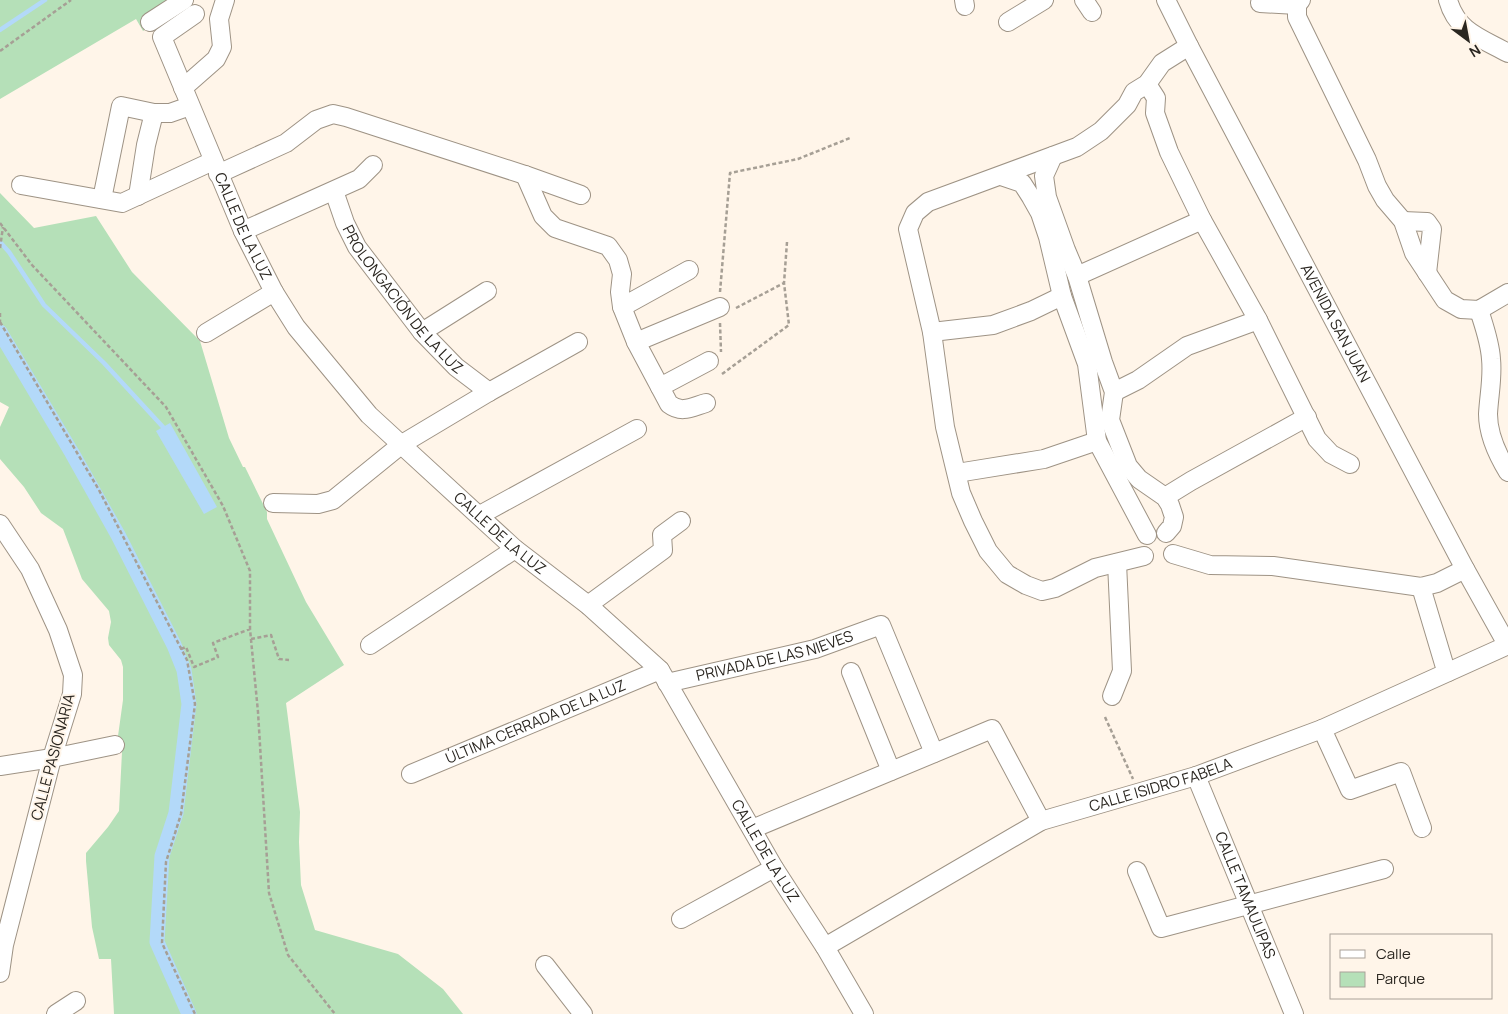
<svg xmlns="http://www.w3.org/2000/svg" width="1508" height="1014" font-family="Manrope,sans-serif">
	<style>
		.green { fill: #b5e0b8 }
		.water { fill: #b3d9f9 }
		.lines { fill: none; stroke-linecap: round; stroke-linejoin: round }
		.stream { stroke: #b3d9f9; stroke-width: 4.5 }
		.canal { stroke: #b3d9f9; stroke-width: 15 }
		.minor-casing { stroke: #9e9385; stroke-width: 20 }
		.path { stroke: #a69f95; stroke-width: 2.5; stroke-dasharray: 4 2.5; stroke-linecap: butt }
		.minor { stroke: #fff; stroke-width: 18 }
		.labels { text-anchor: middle; stroke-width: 4; stroke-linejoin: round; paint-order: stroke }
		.street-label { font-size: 15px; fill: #2a2620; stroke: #fff5e9 }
	</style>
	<rect width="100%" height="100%" fill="#fff5e9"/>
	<path class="green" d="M0 0H189L143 31 136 19 0 99Z
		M0 193 34 228 96 216 132 272 200 341 229 438 243 467H245L267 512V519L306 602 344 665 286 703 300 812 299 842 301 885 315 930 398 954 443 989 463 1014H114L111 959H99L92 927 86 861V853L108 827 119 811 122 752 118 736 123 700V667L121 660 109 645 108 638 111 622 109 611 82 579 63 529 41 513 24 487 0 459V427L9 407 0 402Z"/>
	<path class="water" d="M170 423 217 507 204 514 156 431Z"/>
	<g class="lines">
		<path class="stream" d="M0 30 45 0
			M0 242 9 252 44 305 104 363 163 427"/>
		<path class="canal" d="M0 332 72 453 118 535 174 645 184 670 189 704 176 813 162 856 157 942 189 1014"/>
		<defs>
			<g id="minor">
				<path d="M964 0 965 6"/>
				<path d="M1084 0 1092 12"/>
				<path id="s1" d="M1166 0 1189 46 1465 569 1508 646"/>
				<path d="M1301 0 1297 5V17L1367 160 1377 186 1385 200 1403 221 1414 253 1445 300 1461 309 1479 310 1508 293"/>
				<path d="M1448 0C1457 32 1481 38 1508 53"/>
				<path d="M1260 3 1297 5"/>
				<path id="s2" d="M195 14 162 37 243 231 274 292 296 327 369 415 515 549 588 605 660 670 774 868 825 947 864 1014"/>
				<path d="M150 22 184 0"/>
				<path d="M1008 22 1044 0"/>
				<path d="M1147 84 1156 98 1155 113 1169 152 1202 220 1258 320 1317 439 1331 454 1350 464"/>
				<path d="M183 88 216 59 222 47 219 19 225 0"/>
				<path d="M1053 156 1044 176 1047 197 1066 250 1077 276 1103 362 1114 392 1110 420 1128 466 1139 479 1165 497 1170 505 1174 517 1172 526 1166 533"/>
				<path d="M218 174 286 143 316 120 333 114 346 117 525 175 581 195"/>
				<path d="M525 175 543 216 555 228 608 246 618 260 622 274 620 292 622 307 636 342 669 404C682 414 692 407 706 403"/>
				<path d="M1001 176 1022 183 1031 197 1040 213 1048 237 1062 296 1087 364 1097 441 1147 535"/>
				<path d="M21 185 122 203 213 161"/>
				<path id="s3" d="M334 191 345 223 357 247 422 332 456 367 489 392"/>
				<path d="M138 196 146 145 154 113H170L190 106"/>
				<path d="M102 199 121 106 154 113"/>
				<path d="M1403 221 1427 222 1432 229 1427 273"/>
				<path d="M243 231 359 179 373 165"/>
				<path d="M1077 276 1202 220"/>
				<path d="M622 307 689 270"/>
				<path d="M1479 310C1484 326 1490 342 1491 359 1493 377 1489 395 1488 414 1488 435 1497 454 1508 472"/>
				<path d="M422 332 487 291"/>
				<path d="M932 332 993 325 1031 311 1062 296"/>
				<path d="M206 333 274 292"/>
				<path d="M636 342 720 307"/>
				<path d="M660 387 709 361"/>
				<path d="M1114 392 1138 380 1187 346 1258 320"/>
				<path d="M957 473 1044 459 1097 441"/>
				<path d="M1165 497 1191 481 1307 417"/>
				<path d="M273 503 318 504 333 500 402 444 489 392 578 342"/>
				<path d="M480 515 637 429"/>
				<path d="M0 524 30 569 58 630 73 675 72 694 52 758 4 945 0 973"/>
				<path d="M1173 554 1210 565 1273 566 1421 587 1437 583 1465 569"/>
				<path d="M1144 556 1095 568 1055 588 1042 591 1026 585 1007 574 988 551 973 521 961 493 945 427 932 332 908 229 915 213 928 202 1077 147 1101 131 1127 105 1134 92 1147 84 1162 63 1189 46"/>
				<path d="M1421 587 1444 664 1448 672"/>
				<path d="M588 605 663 550 662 535 681 521"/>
				<path d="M370 645 515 549"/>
				<path d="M851 672 891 771"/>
				<path id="s4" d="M667 683 815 649 881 625 934 753"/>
				<path d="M1112 696 1122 671 1117 563"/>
				<path d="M1322 729 1350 790 1401 772 1422 828"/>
				<path d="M0 766 52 758 115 745"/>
				<path id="s5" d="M411 774 660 670"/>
				<path id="s6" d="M1196 776 1294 1014"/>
				<path d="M752 829 992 729 1041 821"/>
				<path d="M1137 871 1161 928 1384 869"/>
				<path d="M681 919 774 868"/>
				<path id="s7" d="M825 947 1041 821 1196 776 1322 729 1508 645"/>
				<path d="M545 965 583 1014"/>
				<path d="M56 1014 76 1001"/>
			</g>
		</defs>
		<use href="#minor" class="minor-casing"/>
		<path class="path" d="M0 51 71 0
			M0 223 32 265 166 407 223 506 250 571V629L258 712 269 893 288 955 335 1014
			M0 248 3 227
			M720 292 730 173 798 159 850 138
			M736 308 784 283
			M0 313V323
			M0 322 99 490 187 660 195 704 181 814 166 862 162 943 195 1014
			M720 323 721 352
			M722 374 789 325 784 283 787 242
			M251 639 271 635 279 659 289 660
			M181 649 186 647 194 667 218 657 213 643 250 629
			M1105 717 1133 779"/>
		<use href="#minor" class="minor"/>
	</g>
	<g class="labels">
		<g class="street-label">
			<text dy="5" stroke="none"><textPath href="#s2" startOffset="246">CALLE DE LA LUZ</textPath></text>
			<text dy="5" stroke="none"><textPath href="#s3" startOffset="130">PROLONGACIÓN DE LA LUZ</textPath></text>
			<text dy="5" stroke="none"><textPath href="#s1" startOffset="365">AVENIDA SAN JUAN</textPath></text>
			<text dy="5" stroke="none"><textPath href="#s2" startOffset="651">CALLE DE LA LUZ</textPath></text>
			<text dy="5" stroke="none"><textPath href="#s4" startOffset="111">PRIVADA DE LAS NIEVES</textPath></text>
			<text dy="5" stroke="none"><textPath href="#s5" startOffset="135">ÚLTIMA CERRADA DE LA LUZ</textPath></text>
			<text transform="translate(53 757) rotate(-75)" y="5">CALLE PASIONARIA</text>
			<text dy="5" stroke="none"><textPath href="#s7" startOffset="375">CALLE ISIDRO FABELA</textPath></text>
			<text dy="5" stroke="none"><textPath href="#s2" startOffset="1071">CALLE DE LA LUZ</textPath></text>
			<text dy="5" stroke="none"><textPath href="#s6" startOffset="129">CALLE TAMAULIPAS</textPath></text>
		</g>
	</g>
	<rect x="1330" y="934" width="162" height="65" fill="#fff5e9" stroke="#aaa299"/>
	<rect x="1340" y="950" width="25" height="8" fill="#ffffff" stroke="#aaa299"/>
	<text x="1376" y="959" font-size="15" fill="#2a2620">Calle</text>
	<rect x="1340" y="972" width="25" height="15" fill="#b5e0b8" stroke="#aaa299"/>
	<text x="1376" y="984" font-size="15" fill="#2a2620">Parque</text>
	<g transform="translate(1468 40) rotate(148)" stroke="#fff5e9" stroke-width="4" paint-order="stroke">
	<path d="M0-4L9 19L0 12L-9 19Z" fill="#2a2620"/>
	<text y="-8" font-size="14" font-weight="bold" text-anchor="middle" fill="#2a2620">N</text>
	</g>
</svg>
